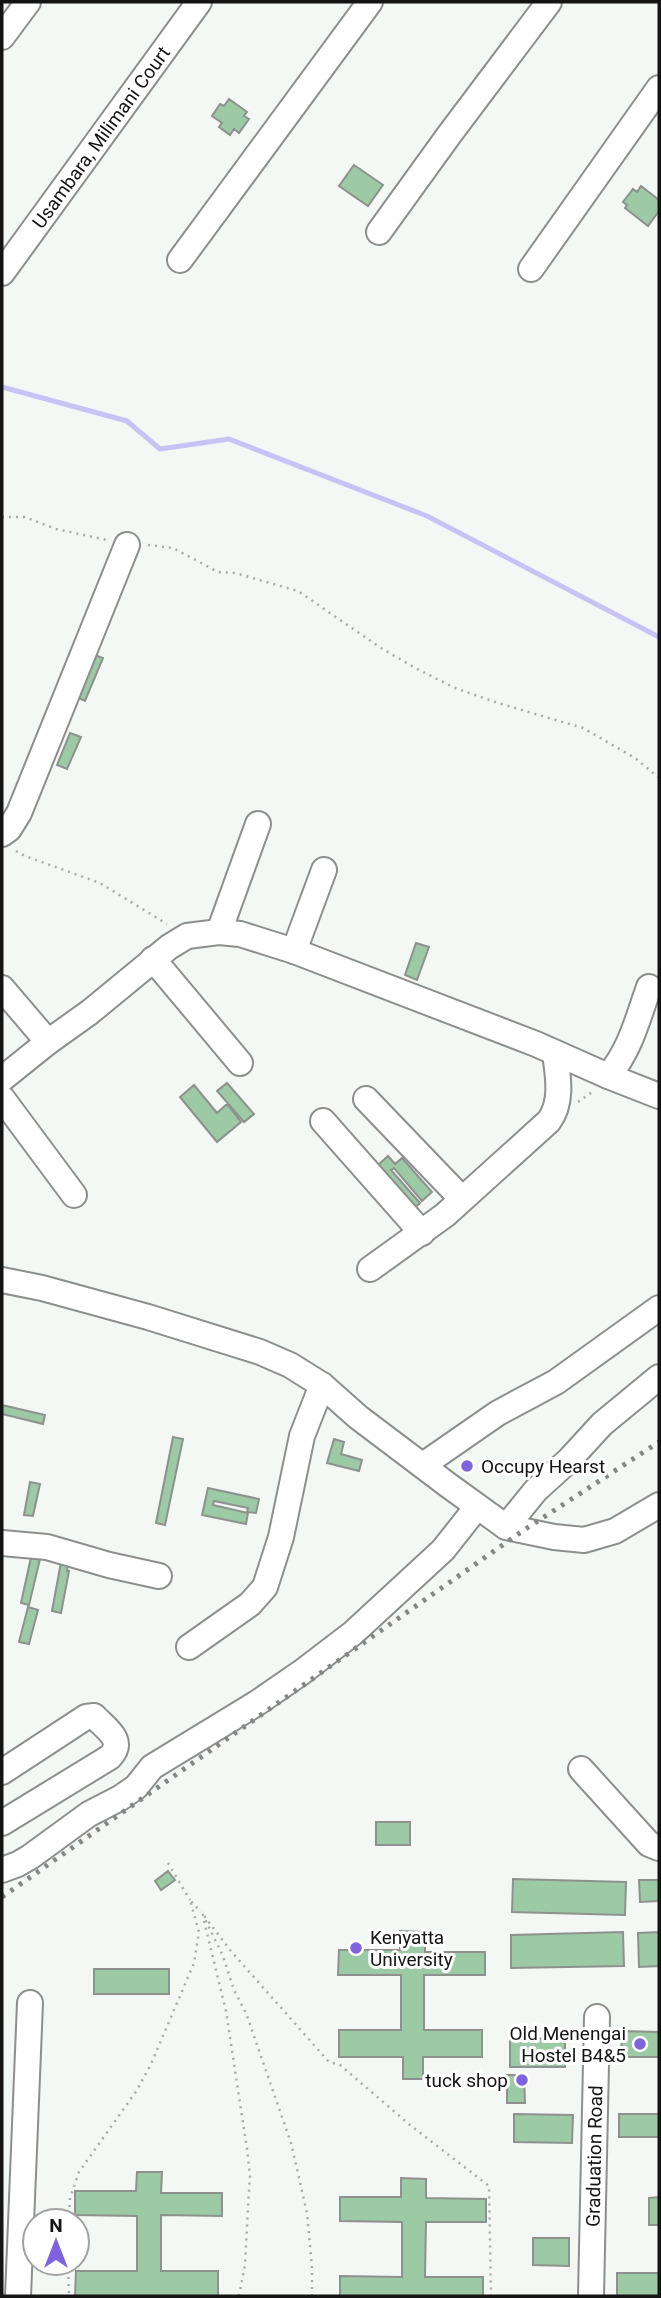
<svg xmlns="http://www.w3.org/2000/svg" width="661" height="2298" font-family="Roboto,sans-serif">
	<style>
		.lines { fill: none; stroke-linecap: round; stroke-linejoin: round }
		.stream { stroke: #c8c2f5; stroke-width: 5 }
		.building { fill: #9ccaa5; stroke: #8e918e; stroke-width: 2 }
		.minor-casing { stroke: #8c8f8d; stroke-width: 28 }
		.path { stroke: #a7aaa8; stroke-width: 2.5; stroke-dasharray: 2 5; stroke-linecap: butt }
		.minor { stroke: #fff; stroke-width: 24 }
		.rail { stroke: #848785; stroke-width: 5; stroke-dasharray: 3.5 7; stroke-linecap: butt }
		.poi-dot { fill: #7f62dd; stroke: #fff; stroke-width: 2.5 }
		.labels { text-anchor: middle; stroke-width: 6; stroke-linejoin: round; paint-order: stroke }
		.street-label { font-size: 19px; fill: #131413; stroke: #fff }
		.poi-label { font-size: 19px; fill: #131413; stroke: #fff; text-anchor: start }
	</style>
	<rect width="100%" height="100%" fill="#f4f8f5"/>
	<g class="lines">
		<path class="stream" d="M2 387 127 421 160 449 229 439 427 516 659 637"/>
	</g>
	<path class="building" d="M229 99 247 112 244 116 249 119 239 133 234 129 230 135 219 127 222 123 212 116 220 104 224 106Z
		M354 165 383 185 368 206 339 186Z
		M641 186 659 200V211L648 226 625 208 627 205 623 202 633 189 637 192Z
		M89 653 103 658 85 701 72 695Z
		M70 733 81 737 67 769 57 765Z
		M416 943 429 947 417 980 405 975Z
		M227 1083 254 1114 244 1122 217 1091Z
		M194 1085 217 1113 227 1104 241 1122 217 1142 180 1097Z
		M388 1156 395 1164 402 1158 432 1192 422 1201 394 1168 391 1170 420 1203 410 1212 379 1177 385 1172 378 1165Z
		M2 1405 45 1415 43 1424 2 1414Z
		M173 1437 183 1439 165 1525 156 1523Z
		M334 1439 344 1442 341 1454 362 1460 359 1471 327 1463Z
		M30 1482 40 1484 33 1516 24 1515Z
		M208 1488 259 1499 256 1513 247 1512 248 1508 214 1501 213 1505 248 1513 246 1524 202 1515Z
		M31 1557 40 1559 29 1605 21 1603Z
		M61 1562 68 1563 67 1571H69L61 1613 52 1611Z
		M28 1607 38 1610 29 1644 19 1642Z
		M376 1822H410V1845H376Z
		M168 1871 175 1880 161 1890 155 1881Z
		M513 1879 626 1882 625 1915 512 1912Z
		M639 1880H659V1901L640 1902Z
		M400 1931 425 1932V1952H485V1975H424V2030H482V2057H423V2079H403V2057H339V2030H401V1975H338L339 1950H400Z
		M623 1932 624 1966 511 1968V1935Z
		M659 1932V1966L639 1967 638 1933Z
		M94 1969H169V1994H94Z
		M622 2031 659 2032V2057H621Z
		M510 2038 565 2039V2067H510Z
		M507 2075H524L525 2103H507Z
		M514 2114 573 2115 572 2143 514 2142Z
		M619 2114H659V2137H619Z
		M137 2172H162L161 2193H222V2216L161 2215V2271H218V2296H75L76 2271H137V2216L75 2215V2191H136Z
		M401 2178 426 2179V2198L486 2199V2222H426L425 2277H483V2296H340V2276L402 2277V2222L340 2221V2197H401Z
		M659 2197V2225H649V2198Z
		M533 2238H569V2266L533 2265Z
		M617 2273H659V2296H617Z"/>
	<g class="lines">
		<defs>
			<g id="minor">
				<path d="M2 37 28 2"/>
				<path d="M379 232 449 135 549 2"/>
				<path d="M180 260 370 2"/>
				<path d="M531 269 659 88"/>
				<path id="s1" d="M2 273 199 2"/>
				<path d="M2 834 9 829 19 813 127 545"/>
				<path d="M219 932 258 824"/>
				<path d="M294 951 324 870"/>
				<path d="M153 959 240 1063"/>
				<path d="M2 988 48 1042"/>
				<path d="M608 1076C630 1051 638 1018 649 987"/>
				<path d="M2 1079 48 1042 90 1012 169 947 187 936 219 932 240 934 294 951 536 1044 608 1076 659 1096"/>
				<path d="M2 1098 74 1195"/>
				<path d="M366 1099 462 1199"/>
				<path d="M323 1121 422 1233"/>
				<path d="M370 1269 445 1215 549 1121C563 1102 558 1076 555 1053"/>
				<path d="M2 1280 42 1288 148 1317 260 1352 290 1365 322 1385 358 1417 448 1485 506 1527 554 1537 584 1540 615 1531 659 1505"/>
				<path d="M423 1465 498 1413 556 1382 659 1308"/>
				<path d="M506 1527 536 1490 569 1460 602 1424 659 1377"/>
				<path d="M2 1543 47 1547 109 1565 159 1576"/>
				<path d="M189 1647 250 1604 265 1587 281 1537 302 1436 322 1385"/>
				<path d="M581 1769 649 1844 659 1848"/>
				<path d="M2 1772 86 1717 94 1716C106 1729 126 1740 110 1757L2 1823"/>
				<path d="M2 1870 18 1864 30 1857 89 1814 120 1798 136 1787 152 1767 257 1703 302 1672 353 1633 443 1550 477 1507"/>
				<path d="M18 2296 30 2003"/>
				<path id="s2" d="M591 2296 597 2017"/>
			</g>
		</defs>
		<use href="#minor" class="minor-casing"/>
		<path class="path" d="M2 517H25L56 529 107 540
			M148 545 173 548 218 572 235 573 298 591 381 648 419 670 455 688 498 703 583 728 635 758 659 778
			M16 851 25 856 100 883 167 924
			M578 1102 592 1092
			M168 1863 190 1900
			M204 1921 226 2011 247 2149 250 2176 248 2207 245 2265 239 2296
			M69 2221 70 2198 79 2172 137 2090 151 2064 194 1963 199 1932 190 1900 201 1912
			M68 2263 69 2296
			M312 2296V2267L307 2213 291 2143 246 2013 234 1990 223 1956 202 1913 230 1950 329 2062 340 2065 410 2125 489 2186 491 2296"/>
		<use href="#minor" class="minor"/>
		<path class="rail" d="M2 1897 524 1530 659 1442"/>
	</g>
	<g class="poi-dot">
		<circle cx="467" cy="1466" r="7"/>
		<circle cx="356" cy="1948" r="7"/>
		<circle cx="640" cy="2044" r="7"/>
		<circle cx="522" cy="2080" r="7"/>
	</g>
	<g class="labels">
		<g class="street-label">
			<text dy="7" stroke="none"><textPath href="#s1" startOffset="168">Usambara, Milimani Court</textPath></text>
			<text dy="7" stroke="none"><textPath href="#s2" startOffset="140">Graduation Road</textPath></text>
		</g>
		<g class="poi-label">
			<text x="481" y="1473">Occupy Hearst</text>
			<text x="370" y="1944">Kenyatta<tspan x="370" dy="22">University</tspan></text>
			<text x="626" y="2040" text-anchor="end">Old Menengai<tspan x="626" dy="22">Hostel B4&amp;5</tspan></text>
			<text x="508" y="2087" text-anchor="end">tuck shop</text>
		</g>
	</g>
	<rect width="661" height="2298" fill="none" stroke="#131413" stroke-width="7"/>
	<g transform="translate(56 2242)"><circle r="33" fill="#ffffff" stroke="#a1a1a1" stroke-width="2"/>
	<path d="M0-5L12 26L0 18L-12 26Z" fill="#7f62dd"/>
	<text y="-10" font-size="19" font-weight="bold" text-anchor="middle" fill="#131413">N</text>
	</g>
</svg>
